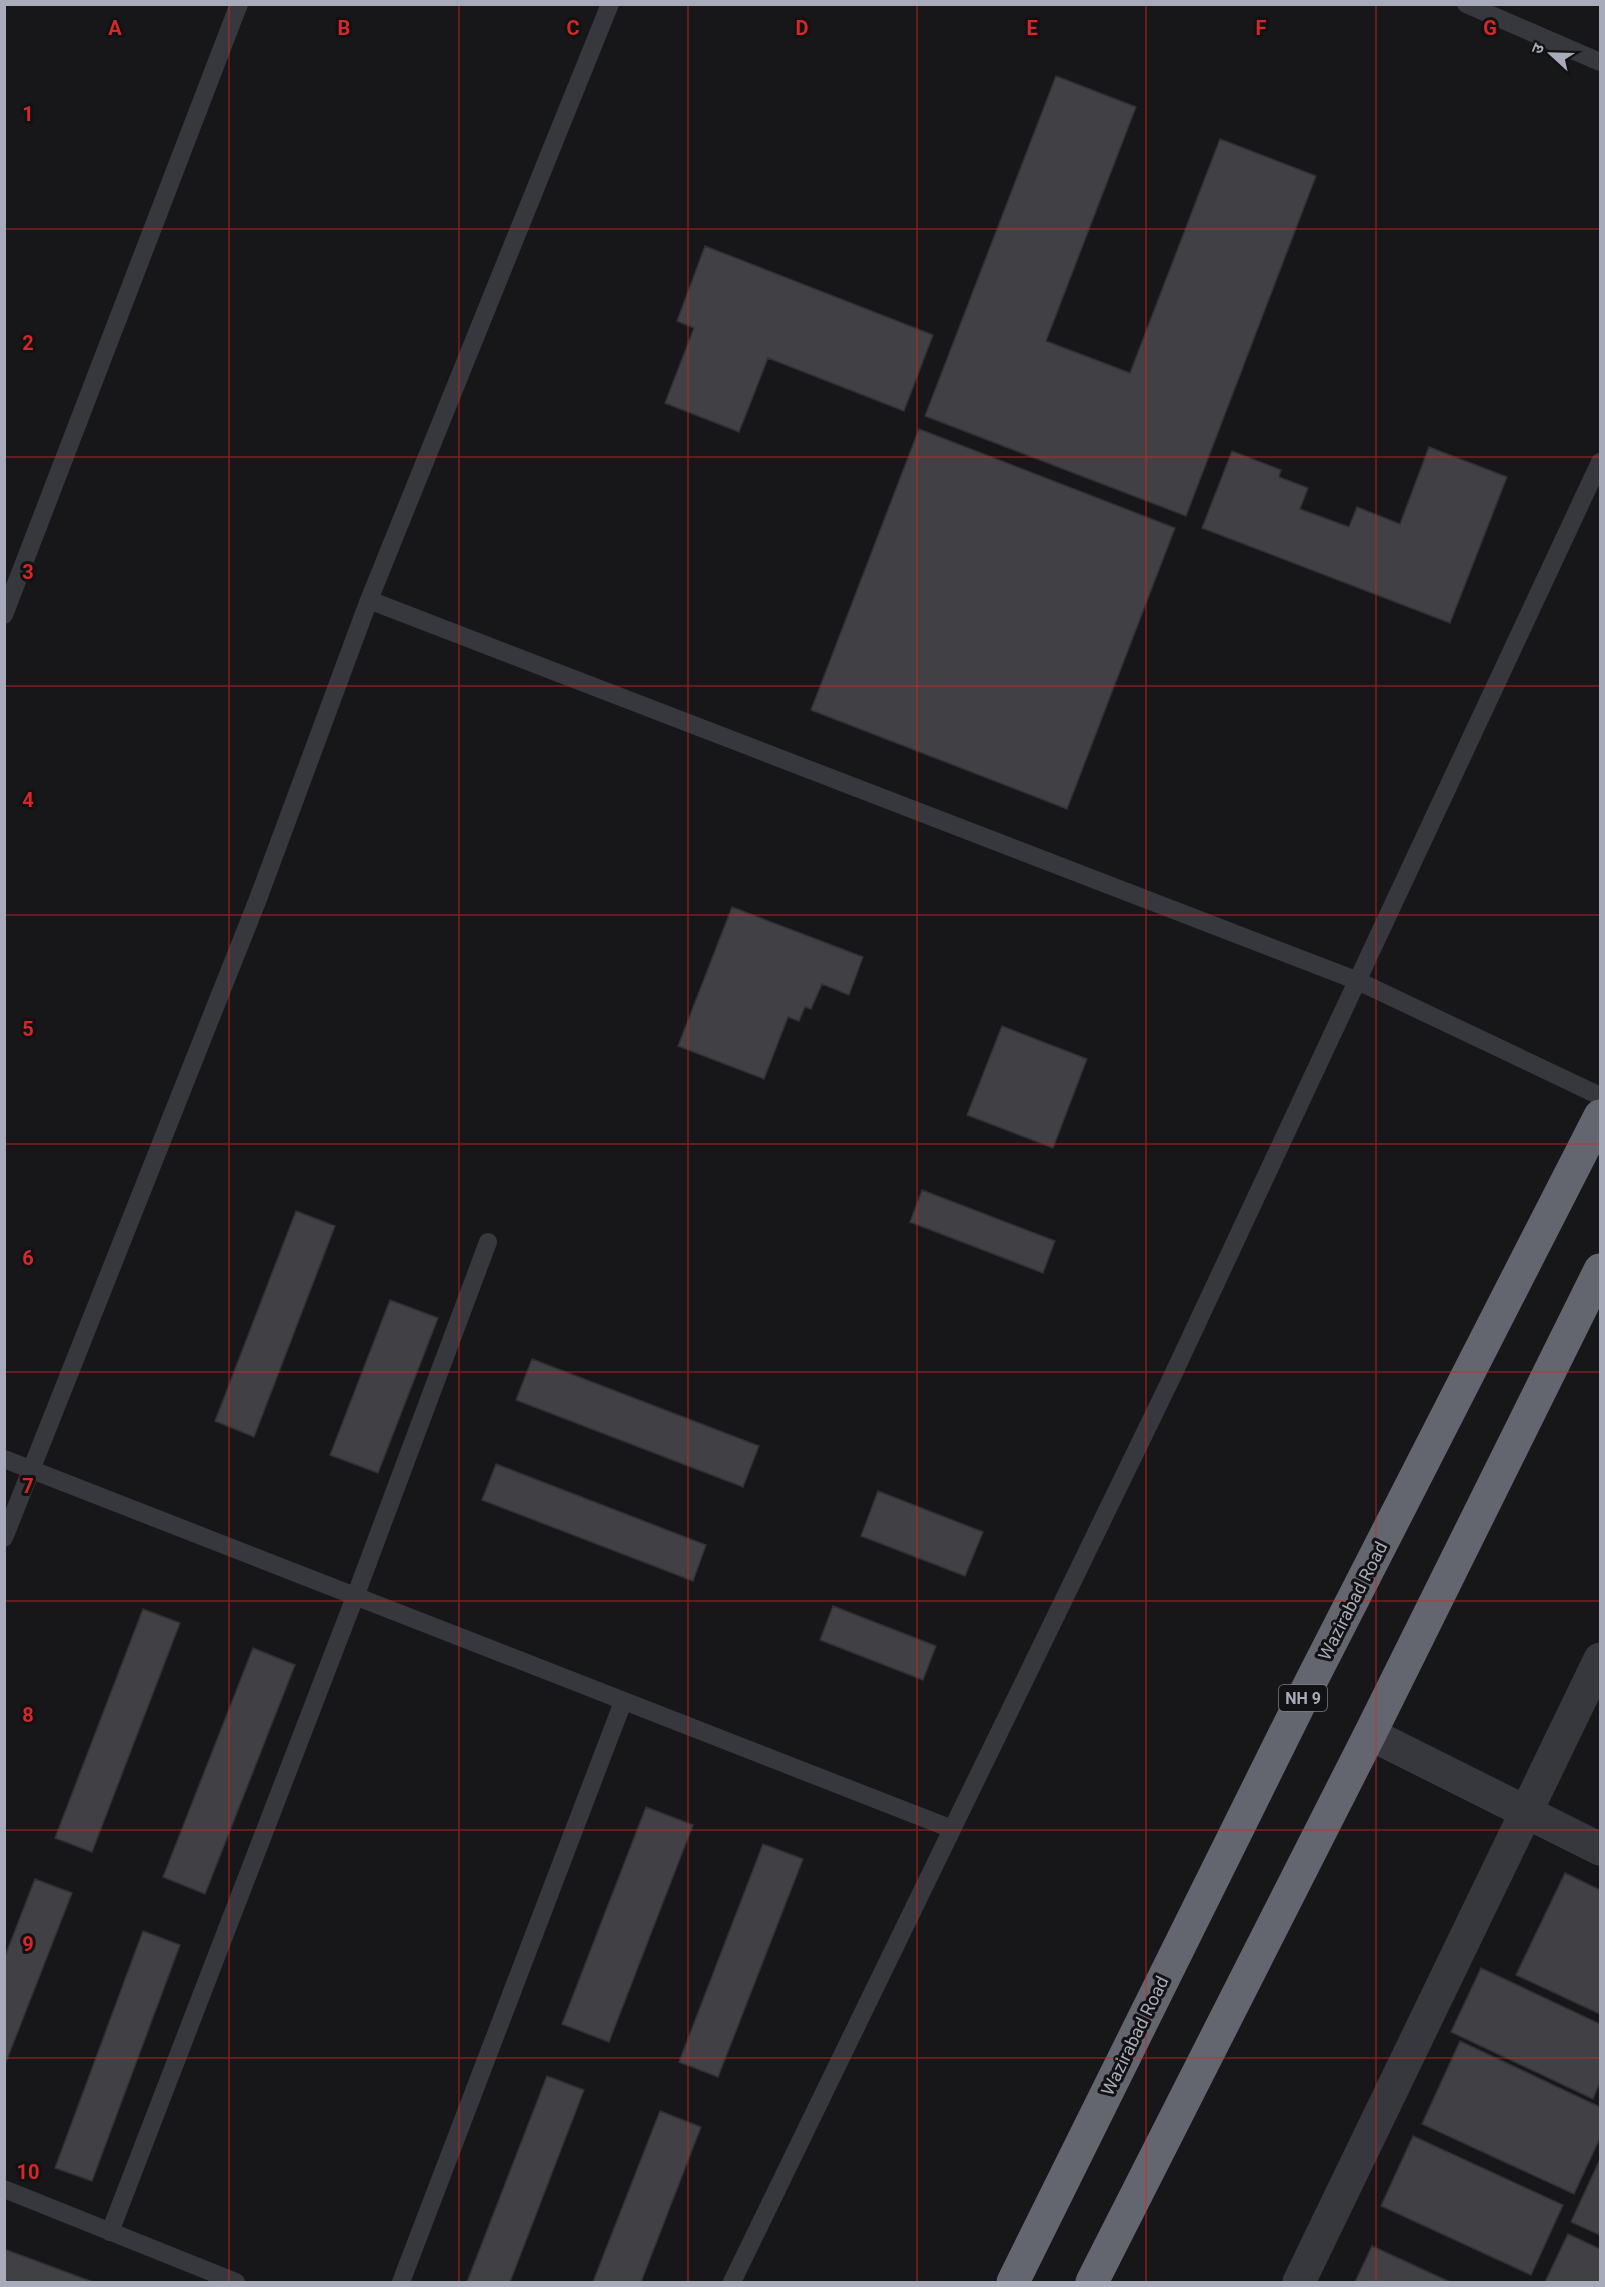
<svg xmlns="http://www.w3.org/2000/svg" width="1605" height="2287" font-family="Roboto,'Noto Sans Devanagari',sans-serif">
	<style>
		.building { fill: #414045; stroke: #313034; stroke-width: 1.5 }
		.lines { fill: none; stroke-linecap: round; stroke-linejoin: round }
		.lane { stroke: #37383d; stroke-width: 18 }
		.street { stroke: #37383d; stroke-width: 33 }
		.highway { stroke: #63656f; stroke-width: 33 }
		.grid { fill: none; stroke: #d62828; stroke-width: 1.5; stroke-opacity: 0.55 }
		.labels { text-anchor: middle; stroke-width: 6; stroke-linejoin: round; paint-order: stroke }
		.shield { fill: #121113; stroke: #7b7d87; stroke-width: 1.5 }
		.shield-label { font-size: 16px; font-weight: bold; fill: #a8abb9 }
		.street-label { font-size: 18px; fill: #a8abb9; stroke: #121113 }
		.grid-label { font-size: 20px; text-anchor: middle; font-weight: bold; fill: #d62828; stroke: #121113; stroke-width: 6; stroke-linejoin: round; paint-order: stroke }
	</style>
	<rect width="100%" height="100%" fill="#171618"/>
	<path class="building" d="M1056 76 1136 107 1046 341 1130 373 1220 139 1316 176 1186 516 925 416Z
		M705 246 933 335 904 411 768 358 739 432 665 403 694 328 677 321Z
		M919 429 1175 528 1067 809 811 710Z
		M1429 447 1507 477 1450 623 1202 528 1232 451 1281 470 1279 477 1308 488 1300 509 1349 527 1357 507 1400 524Z
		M732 907 863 957 849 995 822 984 811 1009 805 1007 799 1021 788 1017 764 1079 678 1046Z
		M1002 1026 1087 1059 1053 1148 967 1115Z
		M922 1190 1055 1241 1043 1273 910 1222Z
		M296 1211 335 1226 254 1437 215 1421Z
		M390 1300 438 1318 378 1473 330 1455Z
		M532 1359 759 1446 743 1487 516 1400Z
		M496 1464 706 1545 693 1581 482 1500Z
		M878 1491 983 1532 965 1576 861 1536Z
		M833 1606 936 1646 923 1680 820 1640Z
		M143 1609 180 1623 92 1852 55 1838Z
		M253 1648 295 1665 205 1894 163 1877Z
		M646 1807 693 1825 609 2042 562 2024Z
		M763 1844 803 1859 718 2077 679 2062Z
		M1565 1873 1600 1890V2014L1516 1975Z
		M35 1879 72 1893 4 2067V1959Z
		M143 1931 180 1945 92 2181 55 2168Z
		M1481 1968 1600 2024V2082L1593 2099 1451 2032Z
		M1460 2041 1600 2107V2138L1574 2194 1422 2124Z
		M547 2076 584 2090 510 2282H467Z
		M660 2111 701 2127 641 2282H593Z
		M1413 2136 1563 2205 1531 2275 1381 2206Z
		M1600 2159V2235L1571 2222Z
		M1568 2234 1600 2249V2282H1545Z
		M1372 2246 1450 2282H1355Z
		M4 2249 93 2282H4Z"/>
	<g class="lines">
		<path class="lane" d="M1466 4 1600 62
			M369 600 1358 981 1600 1096
			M4 615 239 4
			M4 1459 952 1829
			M4 1538 258 899 369 600 610 4
			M4 2189 236 2282
			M110 2232 355 1597 488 1242
			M401 2282 623 1702
			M732 2282 1171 1379 1600 462"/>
		<path class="street" d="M1370 1734 1600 1849
			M1299 2282 1600 1659"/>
		<path class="highway" d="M1013 2282 1301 1701 1600 1116
			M1092 2282 1370 1734 1600 1270"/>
	</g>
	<path class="grid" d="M229 4V2282M459 4V2282M688 4V2282M917 4V2282M1146 4V2282M1376 4V2282M4 229H1600M4 457H1600M4 686H1600M4 915H1600M4 1144H1600M4 1372H1600M4 1601H1600M4 1830H1600M4 2058H1600"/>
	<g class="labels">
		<rect class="shield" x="1279" y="1685" width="48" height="26" rx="4.5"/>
		<g class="shield-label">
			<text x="1303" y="1704">NH 9</text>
		</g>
		<g class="street-label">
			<text transform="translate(1353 1601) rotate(-63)" y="6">Wazirabad Road</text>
			<text transform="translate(1135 2036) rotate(-64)" y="6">Wazirabad Road</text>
		</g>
	</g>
	<g class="grid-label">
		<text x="115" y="35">A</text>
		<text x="344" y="35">B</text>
		<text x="573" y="35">C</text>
		<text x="802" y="35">D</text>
		<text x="1032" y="35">E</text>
		<text x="1261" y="35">F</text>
		<text x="1490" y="35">G</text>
		<text x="28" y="121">1</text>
		<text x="28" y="350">2</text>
		<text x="28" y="579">3</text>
		<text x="28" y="807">4</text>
		<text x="28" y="1036">5</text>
		<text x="28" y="1265">6</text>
		<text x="28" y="1493">7</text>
		<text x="28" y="1722">8</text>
		<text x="28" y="1951">9</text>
		<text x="28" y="2179">10</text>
	</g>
	<rect width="1605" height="2287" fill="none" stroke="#a8abb9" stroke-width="12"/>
	<g transform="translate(1551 54) rotate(292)" stroke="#121113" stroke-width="4.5" paint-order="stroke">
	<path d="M0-4.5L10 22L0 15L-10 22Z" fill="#a8abb9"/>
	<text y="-9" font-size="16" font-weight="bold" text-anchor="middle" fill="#a8abb9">उ</text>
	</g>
</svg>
